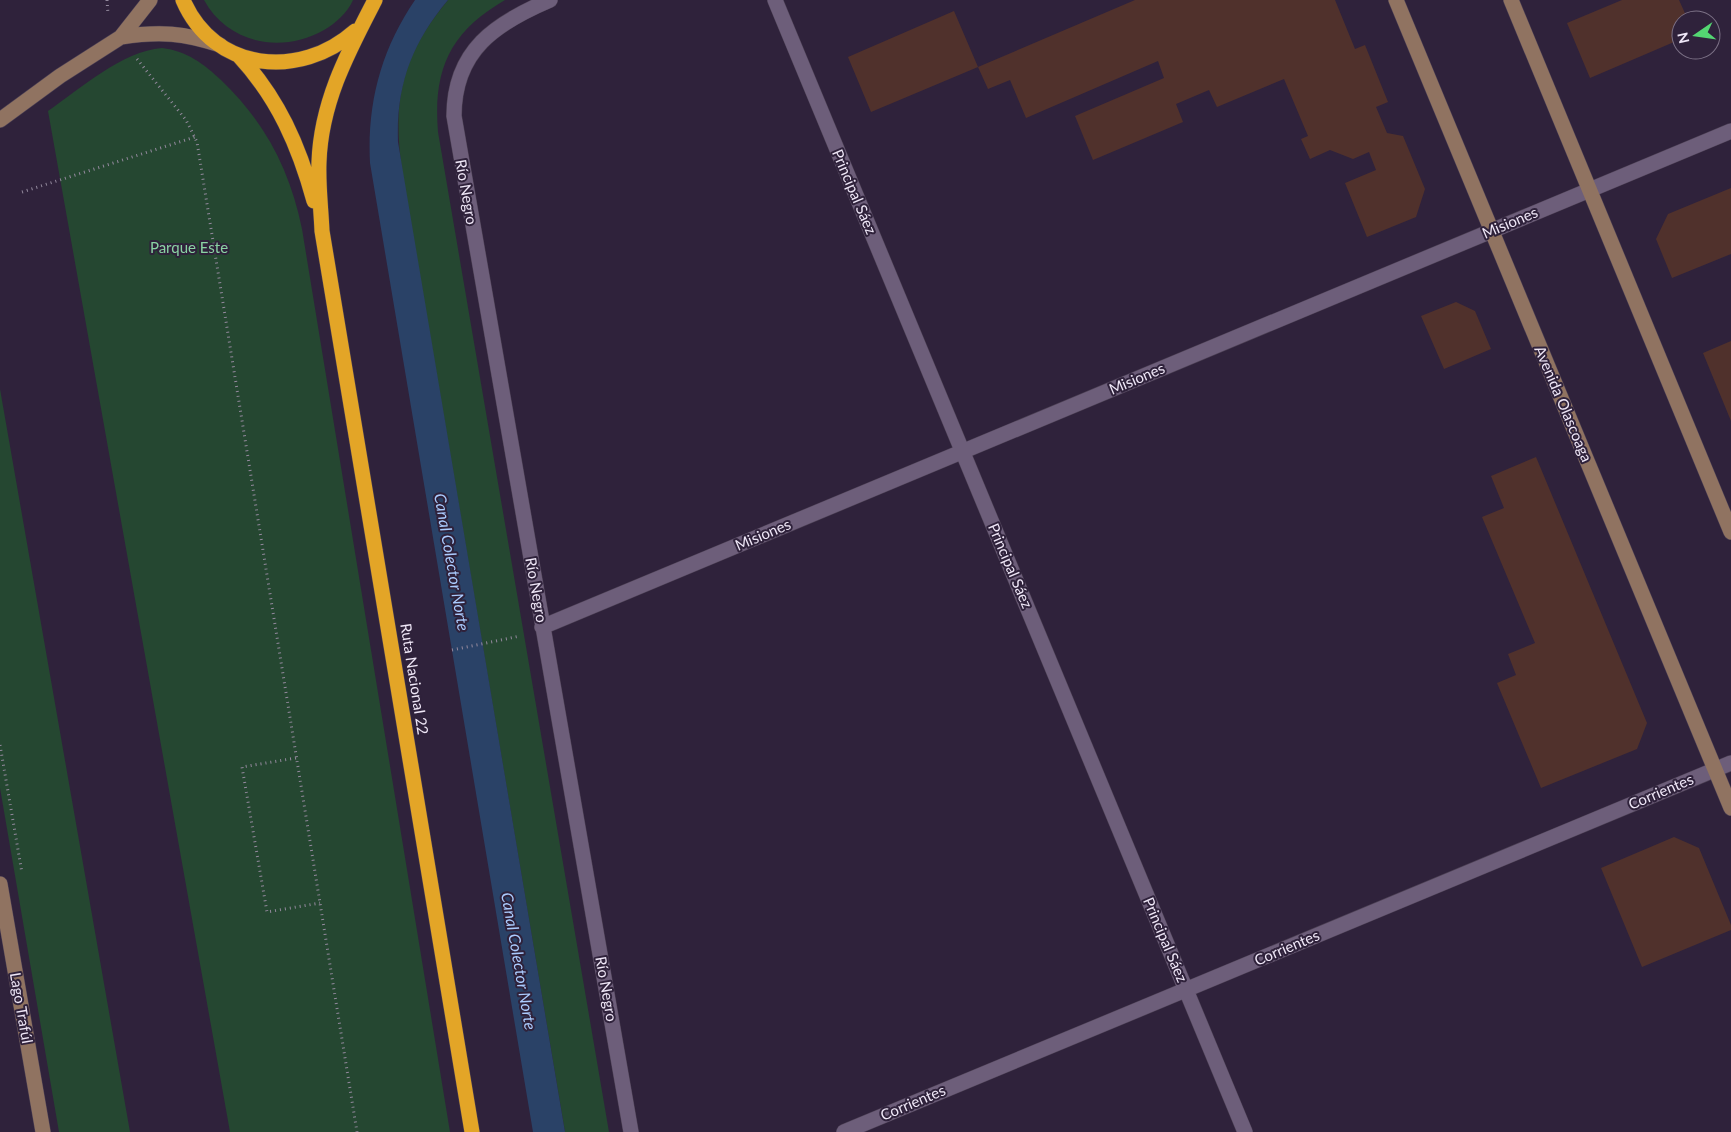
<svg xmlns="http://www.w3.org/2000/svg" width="1731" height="1132" font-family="Lato,sans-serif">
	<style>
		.green { fill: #254731 }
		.water { fill: #2a4267 }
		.building { fill: #50312c }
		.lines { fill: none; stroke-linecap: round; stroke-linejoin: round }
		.street-casing { stroke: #4c4054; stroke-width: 16 }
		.secondary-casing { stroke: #4c4054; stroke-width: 16 }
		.highway-casing { stroke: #4c4054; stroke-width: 16 }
		.path { stroke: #93899d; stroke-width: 3; stroke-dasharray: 1 4; stroke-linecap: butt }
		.street { stroke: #6d5e7a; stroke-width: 15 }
		.secondary { stroke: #907361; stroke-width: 15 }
		.highway { stroke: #e3a527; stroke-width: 15 }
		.labels { text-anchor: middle; stroke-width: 4; stroke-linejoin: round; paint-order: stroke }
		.street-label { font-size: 15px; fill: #efe7f7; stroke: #2f223b }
		.park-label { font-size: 15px; fill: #8ad3a3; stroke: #2f223b }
		.water-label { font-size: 16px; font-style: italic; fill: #aacbfe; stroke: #2f223b }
	</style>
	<rect width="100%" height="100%" fill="#2f223b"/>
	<path class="green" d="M204 0H353C348 12 335 24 324 30 282 54 228 44 204 0Z
		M448 0H505C450 32 433 69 438 132L609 1132H565L402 170C392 100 402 55 448 0Z
		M162 48C187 51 204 64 221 80 265 122 290 170 302 229L450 1132H230L48 111C80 89 122 51 162 48Z
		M0 389 130 1132H59L0 788Z"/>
	<path class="water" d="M415 0H448C412 43 396 85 398 142L565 1132H533L370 163C367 103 381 50 415 0Z"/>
	<path class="building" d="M1135 0H1335L1355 49 1365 45 1388 102 1376 107 1387 133 1403 136 1425 189 1416 217 1367 237 1345 183 1376 170 1369 152 1353 159 1330 150 1310 159 1301 139 1308 136 1284 79 1217 107 1209 90 1176 104 1183 122 1093 160 1075 116 1164 78 1158 61 1026 118 1010 80 988 89 978 67Z
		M1622 0H1679L1688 20H1681V39L1590 78 1567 23Z
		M954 11 978 67 871 112 848 57Z
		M1731 188V254L1672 278 1656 239 1668 214Z
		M1456 302 1475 311 1491 349 1444 369 1421 316Z
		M1731 341V421L1703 353Z
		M1536 457 1647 723 1637 749 1541 788 1497 683 1516 675 1508 654 1535 643 1482 517 1504 508 1491 476Z
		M1674 837 1699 848 1731 925V930L1642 967 1601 868Z"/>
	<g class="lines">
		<defs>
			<path id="street" d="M550 0C496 23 454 50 454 116L631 1132
				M775 0 1245 1132
				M542 627 1731 131
				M844 1132 1731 763"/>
			<path id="secondary" d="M1396 0 1731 808
				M1511 0 1731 532
				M121 37C160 31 184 33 220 45
				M0 120 60 76 121 37 150 0
				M0 884 43 1132"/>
			<path id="highway" d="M183 0C214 72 300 80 355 31
				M375 0C348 52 321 102 319 162 318 185 321 208 322 231L472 1132
				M239 56C278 98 299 146 314 201"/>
		</defs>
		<use href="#street" class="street-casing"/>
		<use href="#secondary" class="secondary-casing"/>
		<use href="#highway" class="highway-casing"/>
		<path class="path" d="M107 0 108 14
			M137 59 186 120 197 142 357 1132
			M22 192 195 137
			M452 650 520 636
			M0 745 22 873
			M296 758 242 767 267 912 320 903"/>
		<use href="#street" class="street"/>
		<use href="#secondary" class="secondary"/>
		<use href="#highway" class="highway"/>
	</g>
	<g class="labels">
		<g class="street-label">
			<text transform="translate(466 192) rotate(80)" y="5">Río Negro</text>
			<text transform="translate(854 192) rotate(67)" y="5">Principal Sáez</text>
			<text transform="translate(1510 223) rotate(-23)" y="5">Misiones</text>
			<text transform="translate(1137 379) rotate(-23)" y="5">Misiones</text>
			<text transform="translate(1563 404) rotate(67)" y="5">Avenida Olascoaga</text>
			<text transform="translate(763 535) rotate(-23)" y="5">Misiones</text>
			<text transform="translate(1010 566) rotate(67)" y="5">Principal Sáez</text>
			<text transform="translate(536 590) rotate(80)" y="5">Río Negro</text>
			<text transform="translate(414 679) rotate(81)" y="5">Ruta Nacional 22</text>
			<text transform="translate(1661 792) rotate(-23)" y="5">Corrientes</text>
			<text transform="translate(1165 940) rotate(67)" y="5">Principal Sáez</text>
			<text transform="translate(1287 948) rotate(-23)" y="5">Corrientes</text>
			<text transform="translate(606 989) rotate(80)" y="5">Río Negro</text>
			<text transform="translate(21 1008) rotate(80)" y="5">Lago Trafúl</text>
			<text transform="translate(913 1103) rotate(-23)" y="5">Corrientes</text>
		</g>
		<g class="park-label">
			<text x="189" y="253">Parque Este</text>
		</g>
		<g class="water-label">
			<text transform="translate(452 562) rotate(80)" y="6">Canal Colector Norte</text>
			<text transform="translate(519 961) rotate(80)" y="6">Canal Colector Norte</text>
		</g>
	</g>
	<g transform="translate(1696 35) rotate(257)"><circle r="24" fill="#2f223b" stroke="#7c7186"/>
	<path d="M0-4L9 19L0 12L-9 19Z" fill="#54d672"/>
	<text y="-8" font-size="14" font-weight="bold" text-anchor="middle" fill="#efe7f7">N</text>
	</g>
</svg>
